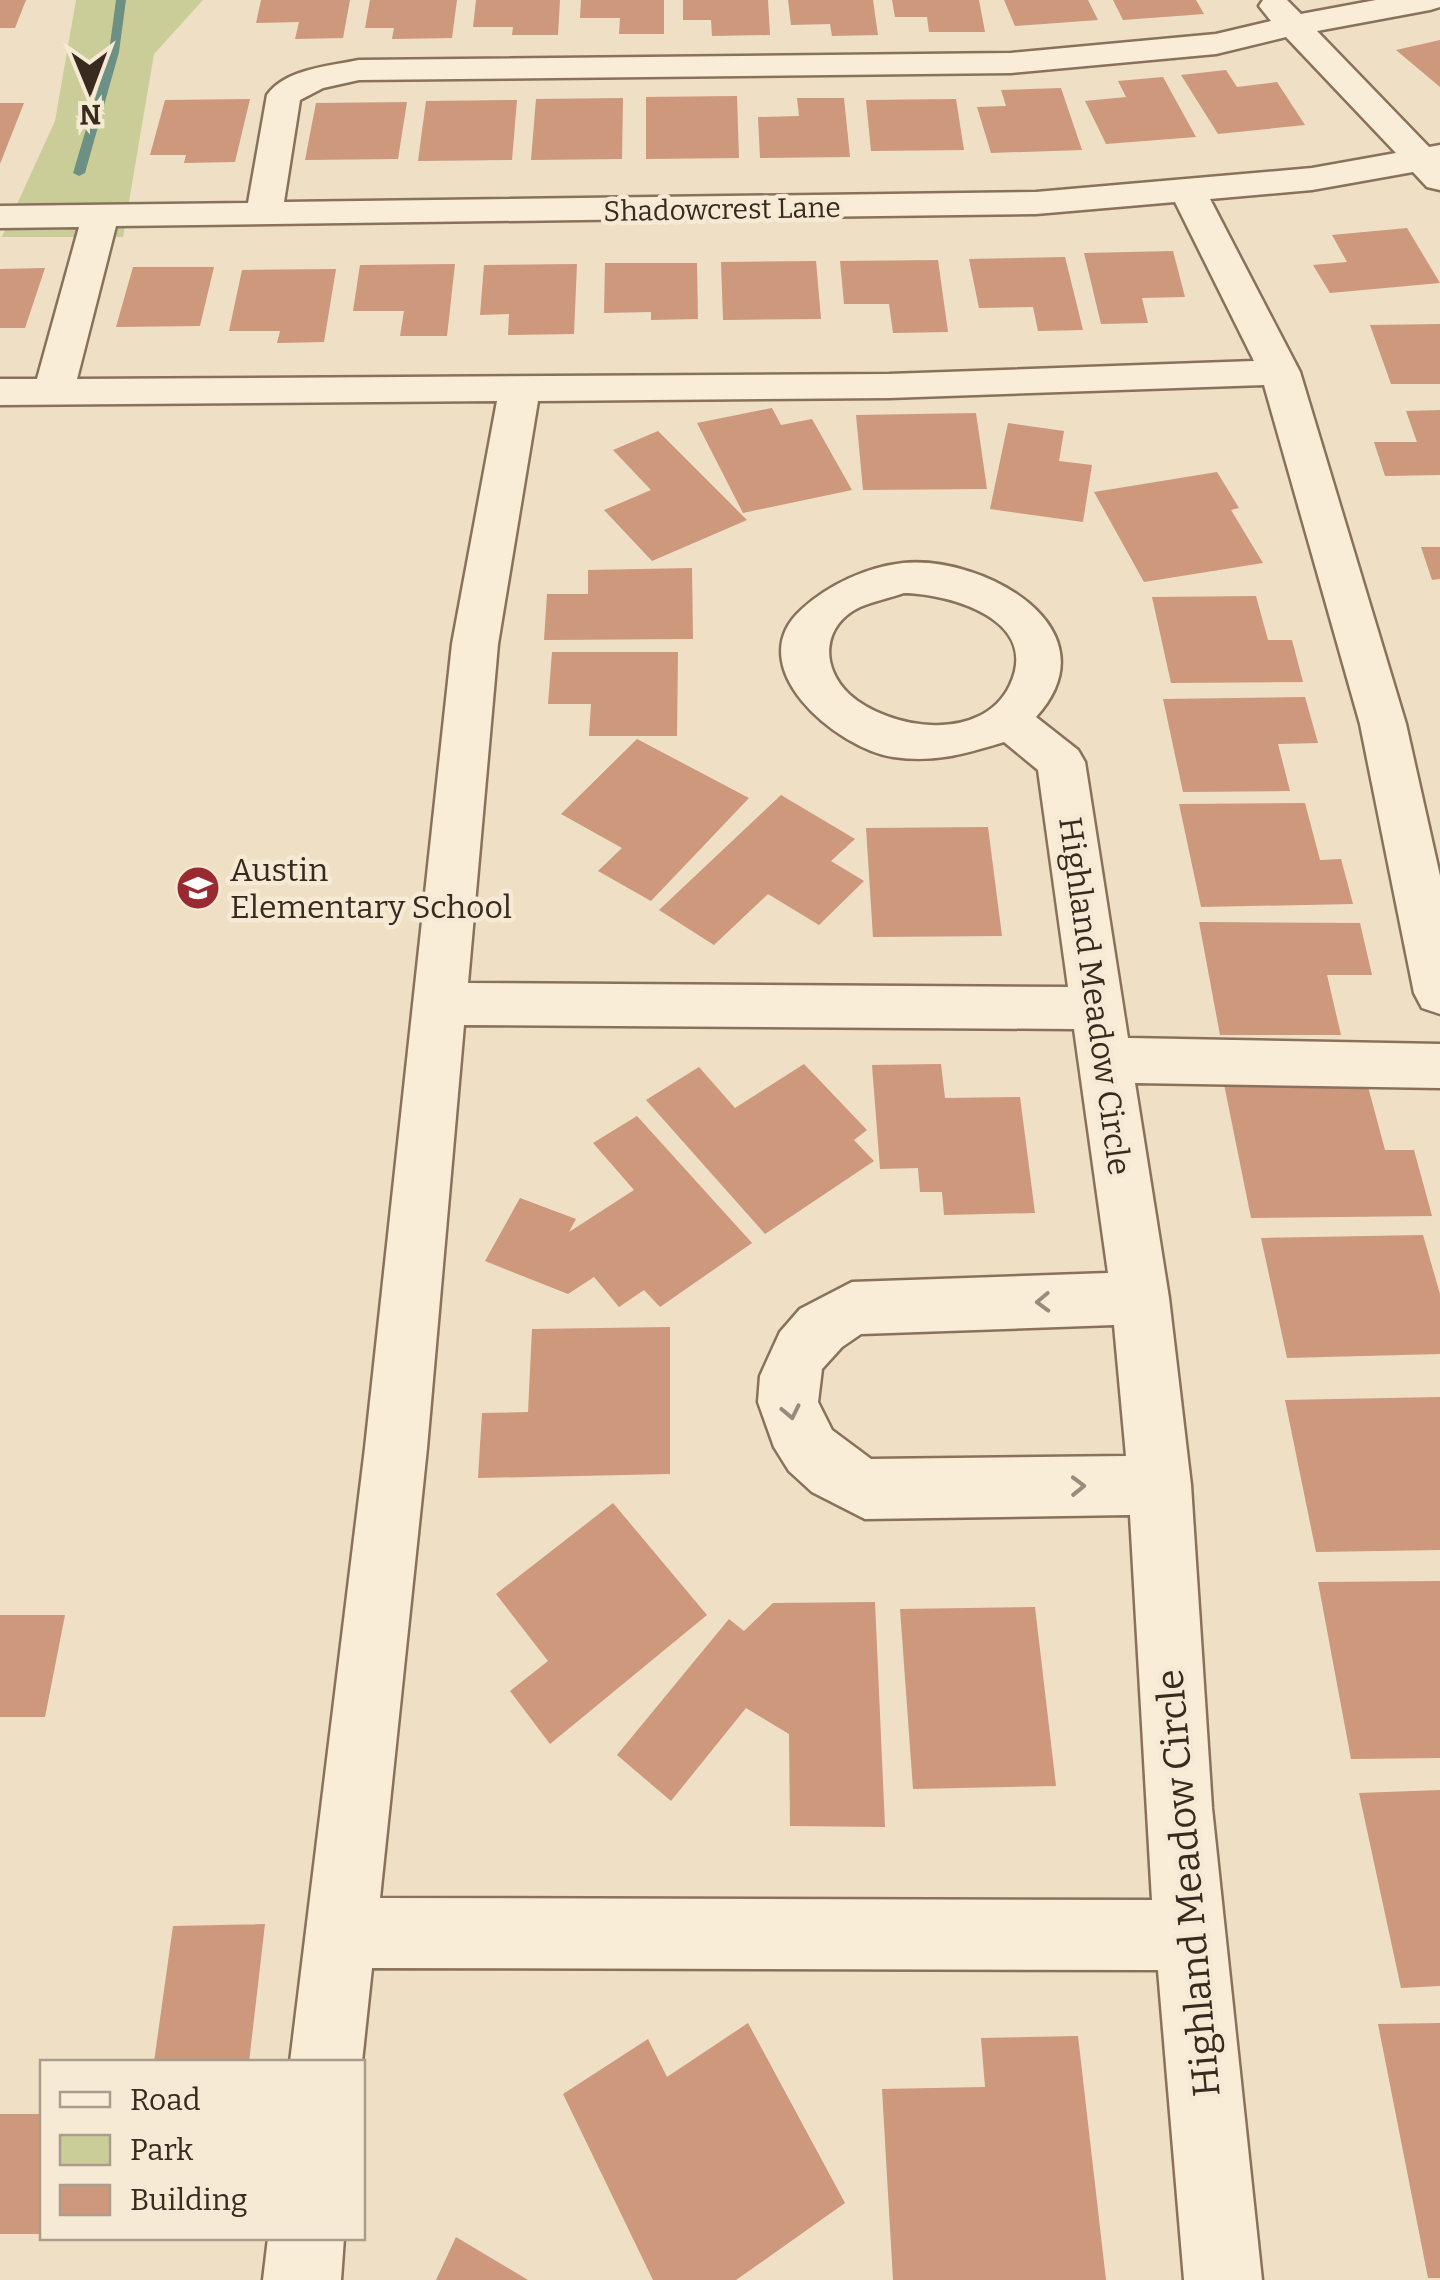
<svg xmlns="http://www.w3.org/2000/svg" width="1440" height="2280" font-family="Bitter,serif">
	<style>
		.green { fill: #cacd98 }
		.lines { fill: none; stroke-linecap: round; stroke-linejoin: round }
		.stream { fill: #6d9085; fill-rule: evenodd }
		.building { fill: #cd987b }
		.minor-casing { stroke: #89715b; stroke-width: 5 }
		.minor { fill: #f9edd8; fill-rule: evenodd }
		.oneway { stroke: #998c7c }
		.labels { text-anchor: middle; stroke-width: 9; stroke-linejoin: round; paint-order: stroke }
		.far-street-label { font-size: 28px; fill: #392a1f; stroke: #f6ead4 }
		.poi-label { font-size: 32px; fill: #392a1f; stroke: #f6ead4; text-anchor: start }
		.street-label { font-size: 32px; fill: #392a1f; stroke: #f6ead4 }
		.near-street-label { font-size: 38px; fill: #392a1f; stroke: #f6ead4 }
	</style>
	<rect width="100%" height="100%" fill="#eedfc5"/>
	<path class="green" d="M76 0H203L154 54 123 237H2L55 121Z"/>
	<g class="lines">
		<path class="stream" d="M116 0H126L119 52 85 173 79 176 73 173 109 52Z"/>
	</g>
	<path class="building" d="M0 0H26L15 28H0Z
		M261 0H350L343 38 295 39 299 22 256 23Z
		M370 0H457L452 38 392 39 394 28H365Z
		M476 0H560L558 35H512L513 27H473Z
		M581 0H664V34H619L620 18H580Z
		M683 0H768L770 35 712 36 711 20H683Z
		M788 0H873L878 35 832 36 830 24 791 25Z
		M892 0H979L985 32H929L927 17H895Z
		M1004 0H1088L1098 20 1015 26Z
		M1113 0H1196L1204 14 1123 20Z
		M1440 40V87L1396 50Z
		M1226 70 1237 87 1277 82 1305 125 1218 134 1181 75Z
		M1163 77 1196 137 1106 144 1085 101 1126 97 1118 81Z
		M1061 88 1082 150 991 153 977 107 1006 106 1001 90Z
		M737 96 739 158 646 159V97Z
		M623 98 622 159 531 160 536 99Z
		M797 98H844L850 157 760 158 758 117 799 116Z
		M250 99 235 162 184 163 186 155H150L165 100Z
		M956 99 964 150 871 151 866 100Z
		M517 100 512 160 418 161 426 101Z
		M407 102 398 159 305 160 316 103Z
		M0 103H24L0 164Z
		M1407 228 1440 283 1330 293 1313 265 1347 262 1332 235Z
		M1173 251 1185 297 1142 298 1148 323 1101 324 1084 253Z
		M1065 257 1083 330 1038 331 1033 307 979 308 969 259Z
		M938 260 948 332 893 333 889 304H844L840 261Z
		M816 261 821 319 723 320 721 262Z
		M605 263H697L698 319 651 320V312L604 313Z
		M455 264 447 336H400L404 311H353L360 265Z
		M577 264 574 334 508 335 509 314 480 315 484 265Z
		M133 267H214L200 326 116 327Z
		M45 268 25 328H0V269Z
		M336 269 324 342 277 343 280 331H229L242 270Z
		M1440 324V384H1391L1370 325Z
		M772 408 781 425 812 419 852 490 743 513 697 423Z
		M1440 410V475L1385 476 1374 442H1417L1406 411Z
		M976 413 987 489 863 490 856 415Z
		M1008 423 1064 431 1059 461 1092 465 1083 522 990 509Z
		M658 431 747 520 652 561 604 510 651 490 613 450Z
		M1217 472 1239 508 1231 510 1263 563 1144 582 1094 492Z
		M1421 547H1440V579L1432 580Z
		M692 568 693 639 544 640 547 594H588V570Z
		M1256 596 1268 640H1292L1303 682 1171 683 1152 597Z
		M552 652H678L677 736H589L591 704H548Z
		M1305 697 1318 743 1278 744 1290 791 1183 792 1163 699Z
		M637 739 749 798 651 901 598 871 622 848 561 814Z
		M781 795 855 839 831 861 864 881 819 925 768 894 714 945 659 910Z
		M1305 803 1320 860 1341 859 1353 904 1201 907 1179 804Z
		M988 827 1002 936 873 937 866 828Z
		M1199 922 1360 923 1372 975H1327L1341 1035H1220Z
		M804 1064 867 1130 854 1140 874 1161 765 1234 646 1100 699 1067 735 1108Z
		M941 1064 945 1098 1020 1097 1035 1213 944 1215 942 1192H920L918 1168 880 1169 872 1065Z
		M1367 1083 1385 1150H1414L1432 1216 1251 1218 1224 1084Z
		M637 1116 752 1243 660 1307 644 1290 619 1307 594 1277 568 1294 485 1261 520 1198 576 1219 569 1232 634 1190 593 1143Z
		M1423 1235 1440 1294V1354L1287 1358 1261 1238Z
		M670 1327V1474L478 1478 482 1413 528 1412 532 1329Z
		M1440 1397V1550L1316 1552 1285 1400Z
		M613 1503 707 1615 550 1744 510 1691 548 1661 496 1594Z
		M1440 1581V1758L1351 1759 1318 1582Z
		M875 1602 885 1827 790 1826 789 1734 746 1708 671 1801 617 1755 729 1619 744 1631 773 1603Z
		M1035 1607 1056 1786 913 1789 900 1609Z
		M0 1615H65L45 1717H0Z
		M1440 1790V1986L1401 1988 1359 1793Z
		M265 1924 249 2062H154L173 1926Z
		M748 2023 845 2203 736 2280H653L563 2094 648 2039 667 2077Z
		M1440 2023V2278H1428L1378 2024Z
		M1078 2036 1106 2280H893L882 2089 985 2087 981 2038Z
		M0 2114H42V2234H0Z
		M456 2237 528 2280H436Z"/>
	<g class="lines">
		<defs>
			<path id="minor" d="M1263 0H1287L1301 14 1376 0H1440V7L1430 10 1317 31 1429 147 1440 145V190L1427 187 1413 172 1312 190 1210 199 1300 372 1406 724 1440 876V1014L1422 1008 1414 993 1360 724 1264 385 889 398 538 401 498 644 468 983 1068 987 1038 770 1004 742C964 754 936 763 893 757 836 748 738 666 802 609 828 585 867 567 903 563 984 555 1116 629 1036 717L1078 750 1085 762 1128 1038 1440 1044V1088L1135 1083 1169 1298 1191 1485 1212 1808 1262 2280H1184L1158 1970 372 1968 362 2062H290L365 1448 452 644 497 401 0 405V379H37L79 227 0 228V206L248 203 267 95C285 69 330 66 359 60L1011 53 1216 34 1271 21 1259 6ZM1286 37 1396 153 1312 168 1036 192 284 202 300 100 323 88 359 80 1011 73 1216 54ZM1175 202 1254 361 889 374 77 379 116 226 1036 214ZM904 593C950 594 1041 619 1010 685 982 744 889 730 849 694 820 667 822 625 860 607 874 601 890 598 904 593ZM464 1025 1074 1029 1108 1273 852 1282 800 1309 780 1332 760 1376 758 1402 774 1447 789 1471 812 1492 865 1519 1130 1515 1152 1900 380 1898 427 1448ZM1114 1325 1126 1456 871 1459 832 1430 818 1402 822 1369 842 1347 861 1334Z
				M268 2238H344L341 2280H263Z"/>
		</defs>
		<use href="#minor" class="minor-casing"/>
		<use href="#minor" class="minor"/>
	</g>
	<defs><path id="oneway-chevron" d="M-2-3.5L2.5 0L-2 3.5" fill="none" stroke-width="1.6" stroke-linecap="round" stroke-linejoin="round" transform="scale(2.5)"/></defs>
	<g class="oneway">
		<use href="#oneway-chevron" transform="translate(1043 1302) rotate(178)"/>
		<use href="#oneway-chevron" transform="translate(791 1412) rotate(78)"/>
		<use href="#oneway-chevron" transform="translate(1078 1486) rotate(-1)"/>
	</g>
	<defs>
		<symbol id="school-disc" viewBox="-11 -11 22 22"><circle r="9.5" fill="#992a32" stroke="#f6ead4"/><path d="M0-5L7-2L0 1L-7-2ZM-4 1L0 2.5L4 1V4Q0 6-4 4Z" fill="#fff"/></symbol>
	</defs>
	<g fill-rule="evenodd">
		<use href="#school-disc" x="173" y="863" width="50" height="50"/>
	</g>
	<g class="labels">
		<g class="far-street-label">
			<text transform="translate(722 209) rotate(-1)" y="10">Shadowcrest Lane</text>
		</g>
		<g class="poi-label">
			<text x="230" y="881">Austin<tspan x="230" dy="37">Elementary School</tspan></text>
		</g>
		<g class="street-label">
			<text transform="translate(1095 996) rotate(82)" y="11">Highland Meadow Circle</text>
		</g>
		<g class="near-street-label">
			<text transform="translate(1188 1883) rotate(-95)" y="13">Highland Meadow Circle</text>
		</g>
	</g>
	<rect x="40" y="2060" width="325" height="180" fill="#f6ead4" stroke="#aa9d8c" stroke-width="2.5"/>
	<rect x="60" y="2092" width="50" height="15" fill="#f9edd8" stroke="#aa9d8c" stroke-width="2.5"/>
	<text x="130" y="2110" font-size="30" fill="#392a1f">Road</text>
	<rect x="60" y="2135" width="50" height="30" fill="#cacd98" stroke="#aa9d8c" stroke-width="2.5"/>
	<text x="130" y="2160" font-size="30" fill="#392a1f">Park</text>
	<rect x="60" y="2185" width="50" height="30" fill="#cd987b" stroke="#aa9d8c" stroke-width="2.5"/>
	<text x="130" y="2210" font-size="30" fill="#392a1f">Building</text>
	<g transform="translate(90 90) rotate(179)" stroke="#f6ead4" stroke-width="8" paint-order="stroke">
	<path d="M0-8L18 38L0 25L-18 38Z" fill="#392a1f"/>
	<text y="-15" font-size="28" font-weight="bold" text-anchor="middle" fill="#392a1f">N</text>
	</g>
</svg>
